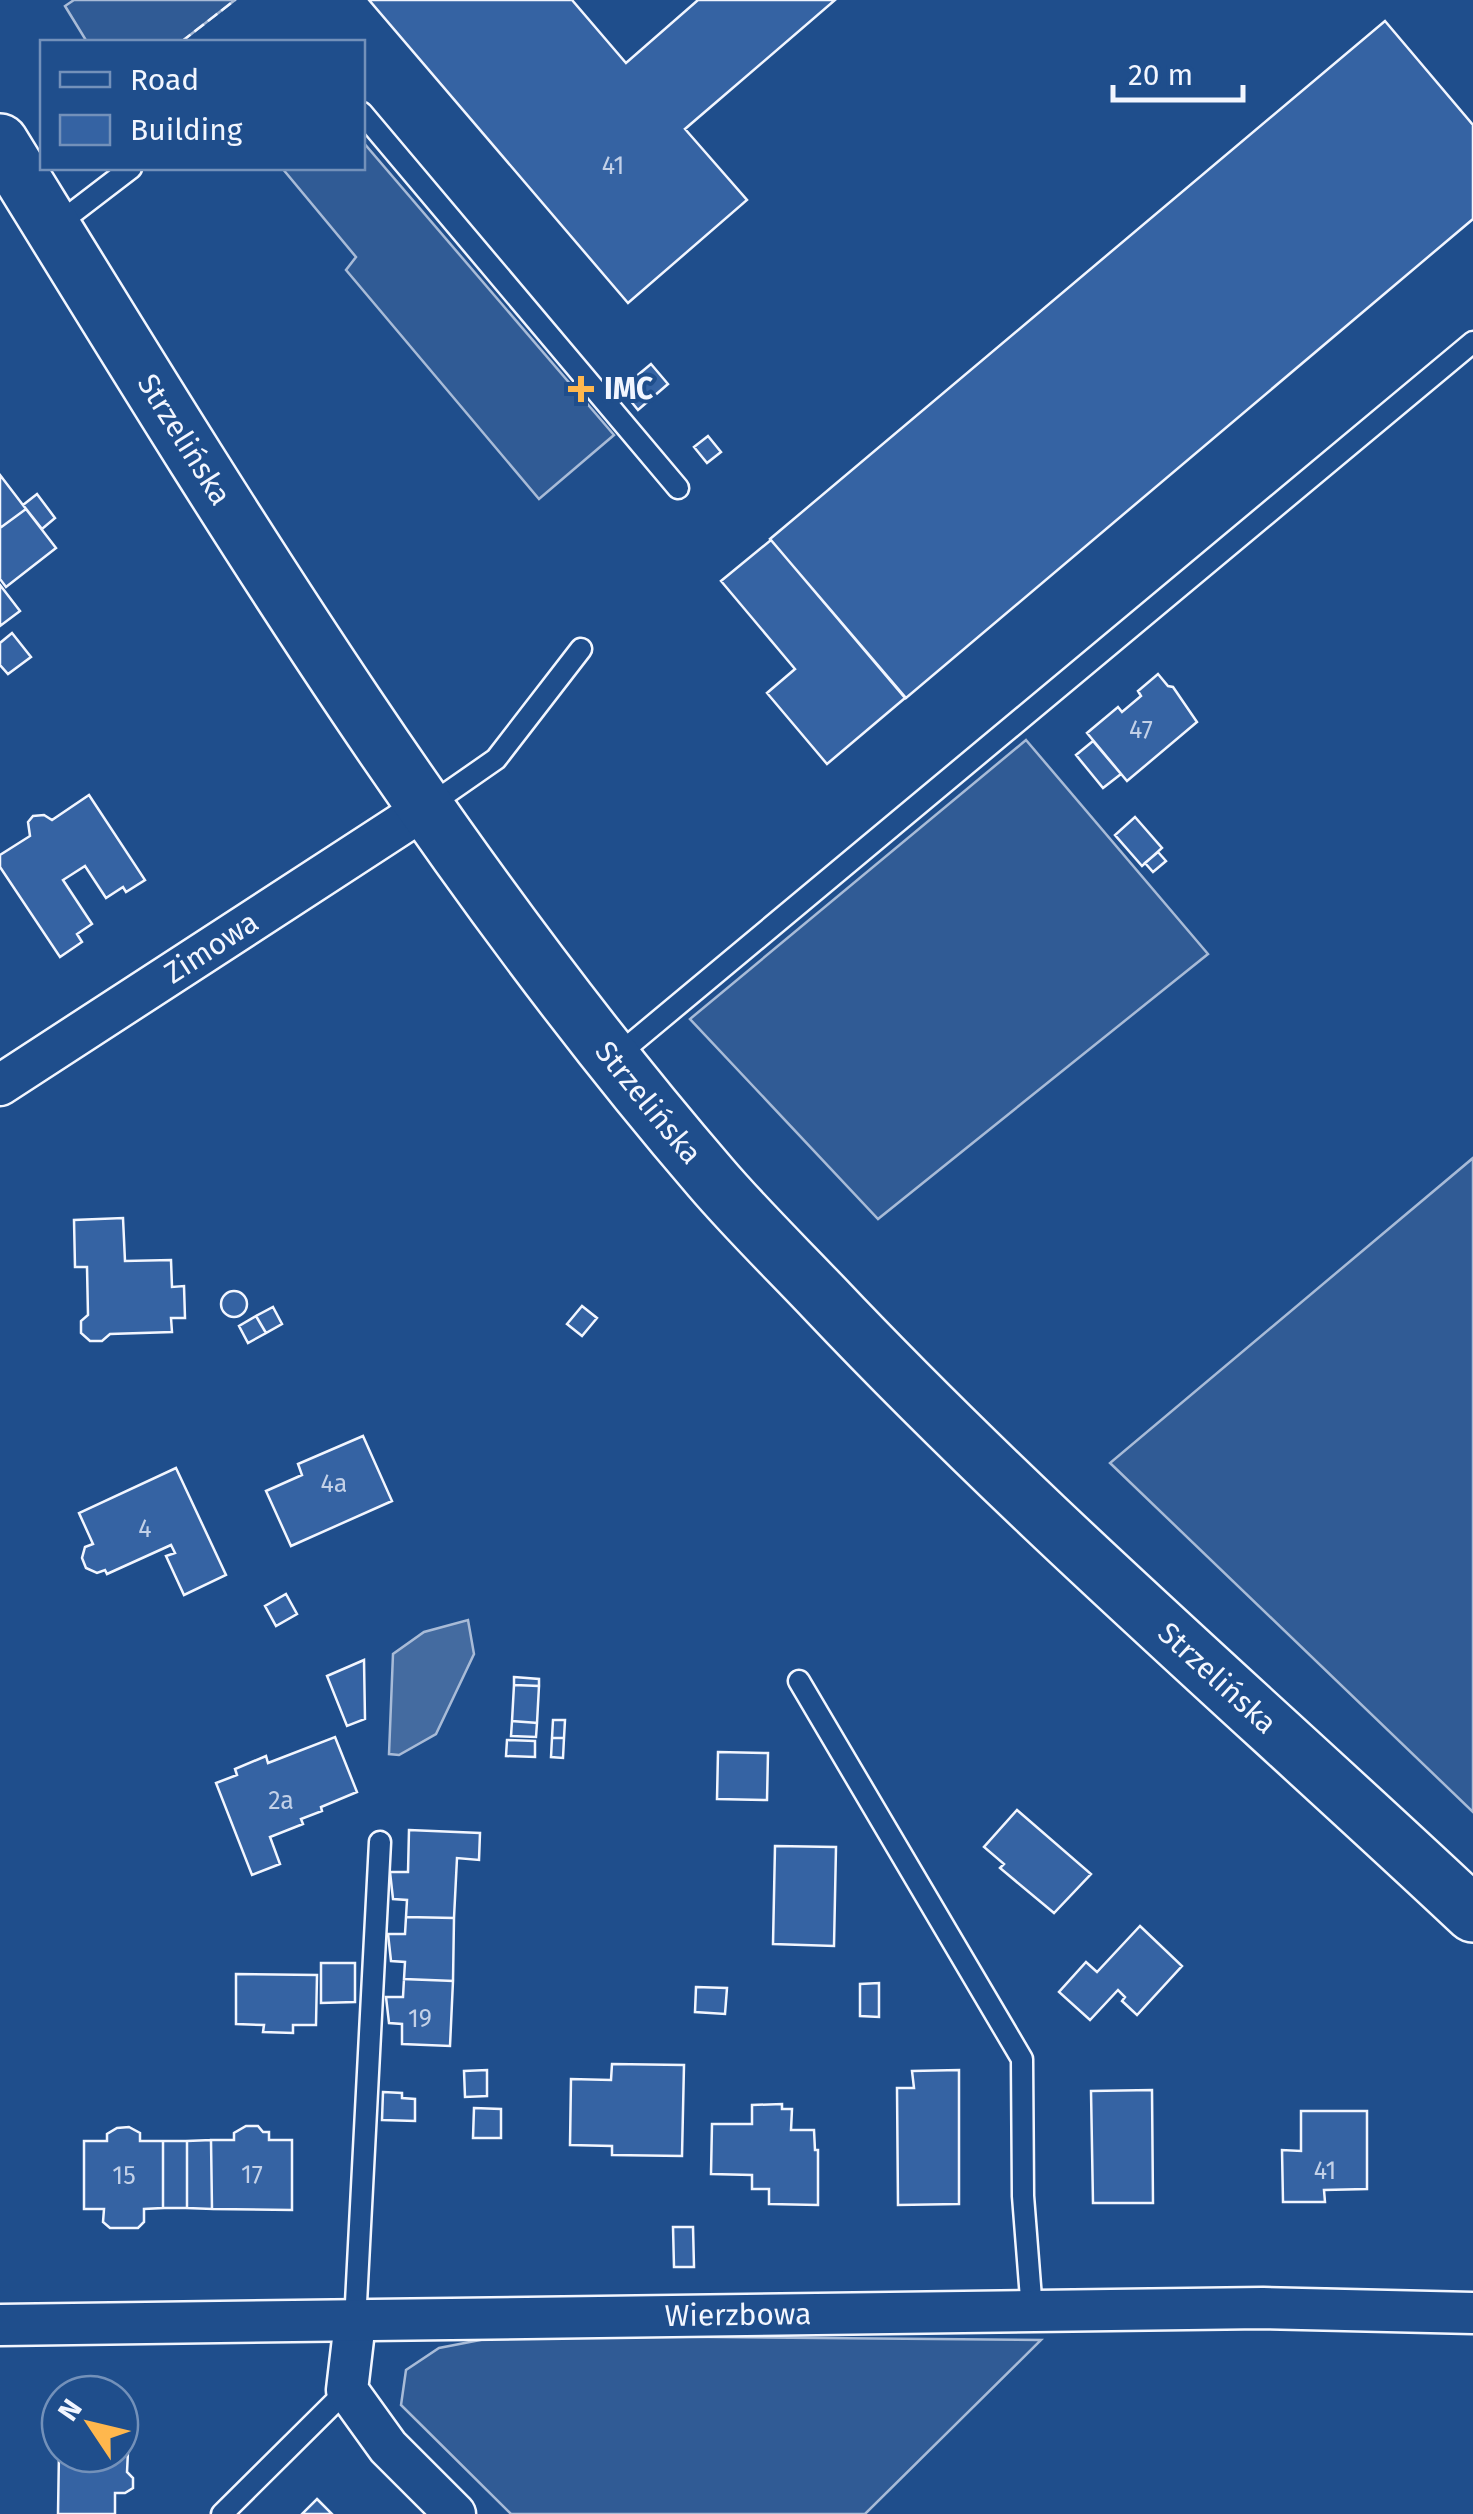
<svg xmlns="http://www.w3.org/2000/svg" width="1473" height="2514" font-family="'Fira Sans',sans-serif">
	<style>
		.built { fill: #305b95; stroke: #a8bbd7; stroke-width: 2.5 }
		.water { fill: #446ba0; stroke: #a8bbd7; stroke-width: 2.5 }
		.building { fill: #3563a3; stroke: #f2f6ff; stroke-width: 2.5 }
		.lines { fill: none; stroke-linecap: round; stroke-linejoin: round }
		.service-casing { stroke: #f2f6ff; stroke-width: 25 }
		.minor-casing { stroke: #f2f6ff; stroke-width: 45 }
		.secondary-casing { stroke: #f2f6ff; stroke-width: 60 }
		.service { stroke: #1f4e8c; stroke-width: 20 }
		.minor { stroke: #1f4e8c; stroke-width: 40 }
		.secondary { stroke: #1f4e8c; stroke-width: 55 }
		.fence { stroke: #f2f6ff; stroke-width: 2.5; stroke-dasharray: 12 5; stroke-linecap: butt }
		.poi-dot { fill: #ffb74d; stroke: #1f4e8c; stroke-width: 4 }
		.labels { text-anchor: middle; stroke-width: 8; stroke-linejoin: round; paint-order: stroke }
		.number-label { font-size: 25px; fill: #c3d1e8 }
		.poi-label { font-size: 30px; font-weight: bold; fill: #f2f6ff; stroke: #1f4e8c; text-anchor: start }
		.street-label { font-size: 30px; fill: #f2f6ff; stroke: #1f4e8c }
	</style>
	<rect width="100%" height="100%" fill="#1f4e8c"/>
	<path class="built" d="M74 0H235L181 42H87L65 6Z
		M363 142 614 435 539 499 346 270 356 257 282 168H362Z
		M1026 740 1208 954 878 1219 690 1019Z
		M1473 1158V1812L1110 1463Z
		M506 2335 1041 2340 865 2514H511L401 2405 406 2370 439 2348Z"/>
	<path class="water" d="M468 1620 474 1654 436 1734 399 1755 389 1754 393 1654 424 1632Z"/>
	<path class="building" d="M369 0H572L626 63 698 0H835L685 129 747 200 628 303Z
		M1385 21 1473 125V219L906 698 770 539Z
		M651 364 668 384 638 410 621 389Z
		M708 436 721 452 707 463 694 447Z
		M0 475 26 509 0 528Z
		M37 494 55 518 42 529 23 505Z
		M26 509 56 548 6 587 0 579V528Z
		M771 540 905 698 827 764 767 693 795 669 721 581Z
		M0 585 20 611 0 626Z
		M12 633 31 657 8 674 0 665V643Z
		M1158 674 1168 686 1173 687 1197 722 1127 781 1087 733 1118 707 1122 712 1141 696 1138 691Z
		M1093 741 1121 774 1103 788 1076 755Z
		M89 795 145 880 126 892 123 887 106 898 85 866 63 880 92 924 77 934 82 942 60 957 0 867V855L30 836 28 822 33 816 44 815 52 820Z
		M1135 817 1162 848 1142 866 1115 835Z
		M1158 852 1166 861 1153 872 1145 863Z
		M123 1218 125 1261 171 1260 172 1287 184 1286 185 1318H171L172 1332 110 1334 102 1341H90L81 1333V1321L88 1315 87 1267H75L74 1220Z
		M221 1304a13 13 0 1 1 26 0a13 13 0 1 1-26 0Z
		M582 1306 597 1318 582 1336 567 1324Z
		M273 1307 282 1324 266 1333 256 1316Z
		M256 1316 266 1333 248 1343 239 1326Z
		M363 1436 392 1501 291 1546 266 1491 302 1475 298 1464Z
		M176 1468 226 1575 184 1595 166 1556 175 1553 171 1545 107 1574 105 1570 97 1573 86 1568 82 1558 85 1547 93 1544 79 1513Z
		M286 1594 297 1614 276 1626 265 1606Z
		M364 1660 365 1719 347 1726 327 1676Z
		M514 1677 539 1679V1686L514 1685Z
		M514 1685 539 1686 537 1723 512 1721Z
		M553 1720H565L564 1738H552Z
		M512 1721 537 1723 536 1737 511 1736Z
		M335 1737 357 1792 321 1807 322 1811 301 1819 303 1824 270 1837 280 1864 252 1875 216 1783 237 1775 235 1769 266 1756 268 1763Z
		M552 1738H564L563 1758 551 1757Z
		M507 1740 535 1741V1757L506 1756Z
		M718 1752 768 1753 767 1800 717 1799Z
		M1017 1810 1091 1874 1054 1913 1000 1868 1004 1864 984 1847Z
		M409 1830 480 1833 479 1860 457 1858 454 1918 406 1917 407 1900 393 1899 390 1872H408Z
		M775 1846 836 1847 834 1946 773 1944Z
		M406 1917 454 1918 453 1981 404 1979 405 1962 391 1961 388 1934H405Z
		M1140 1926 1182 1966 1137 2015 1122 2001 1125 1997 1118 1990 1090 2020 1059 1992 1086 1962 1097 1972Z
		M321 1963H355V2002L321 2003Z
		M236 1974 317 1975 316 2025H293V2033L263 2032 264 2025 236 2024Z
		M404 1979 453 1981 450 2046 402 2044V2024L389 2023 386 1997H403Z
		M879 1983V2017L860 2016V1984Z
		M696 1987 727 1988 725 2014 695 2012Z
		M612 2064 684 2065 682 2156 612 2155V2146L570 2145 571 2079 611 2080Z
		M487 2070V2096L465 2097 464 2071Z
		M959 2070V2204L898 2205 897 2088H914L912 2071Z
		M1152 2090 1153 2203H1093L1091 2091Z
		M383 2092 402 2093V2098L415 2099V2121L382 2120Z
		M782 2104V2109H792L791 2130H814L815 2150H818V2205L769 2204V2189H752V2175L711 2174 712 2124H752V2105Z
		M474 2108 501 2109V2138H473Z
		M1301 2111H1367V2189L1324 2190 1325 2202H1283L1282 2150 1301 2151Z
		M246 2126H258L263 2132H269V2140H292V2210L212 2209 211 2140H234V2133Z
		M129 2127 140 2133V2141H163V2208L144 2209V2222L138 2228H110L103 2222 104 2209H84V2141H107V2134L117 2128Z
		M211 2140 212 2209 187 2208V2141Z
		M163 2141H187V2208H163Z
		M673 2227H693L694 2267H674Z
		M59 2452H128L127 2472 133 2478V2488L125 2493H115V2514H58Z
		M317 2499 332 2514H302Z"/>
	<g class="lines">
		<defs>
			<path id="service" d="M362 113 678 488
				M54 227 131 168
				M427 807 496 759 581 649
				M614 1058 1473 342
				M799 1681 1022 2059 1023 2196 1032 2311
				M355 2322 380 1842
				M222 2514 347 2390"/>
			<g id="minor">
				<path id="s1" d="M0 1085 426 808"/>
				<path d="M355 2322 347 2390 388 2447 455 2514"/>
				<path id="s2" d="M0 2325 1263 2308 1473 2313"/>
			</g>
			<g id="secondary">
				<path id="s3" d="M0 142C220 499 437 860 711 1178 746 1219 785 1257 823 1297 1028 1514 1255 1709 1473 1914"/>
			</g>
		</defs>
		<use href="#service" class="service-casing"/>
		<use href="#minor" class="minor-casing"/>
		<use href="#secondary" class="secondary-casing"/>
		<use href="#service" class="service"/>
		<use href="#minor" class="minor"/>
		<use href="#secondary" class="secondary"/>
		<path class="fence" d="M181 42 235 0"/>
	</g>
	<path class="poi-dot" d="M576 374h10v10h10v10h-10v10h-10v-10h-10v-10h10z"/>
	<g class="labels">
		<g class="number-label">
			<text x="613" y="174">41</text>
			<text x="1141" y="738">47</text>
			<text x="334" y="1492">4a</text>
			<text x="145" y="1537">4</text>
			<text x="281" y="1809">2a</text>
			<text x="420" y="2027">19</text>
			<text x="1325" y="2179">41</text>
			<text x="252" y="2183">17</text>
			<text x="124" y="2184">15</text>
		</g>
		<g class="poi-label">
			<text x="604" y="399">IMC</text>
		</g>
		<g class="street-label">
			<text dy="10" stroke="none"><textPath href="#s3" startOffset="350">Strzelińska</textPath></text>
			<text dy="10" stroke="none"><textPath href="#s1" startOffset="252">Zimowa</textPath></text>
			<text dy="10" stroke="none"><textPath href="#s3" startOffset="1160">Strzelińska</textPath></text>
			<text dy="10" stroke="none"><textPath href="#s3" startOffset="1970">Strzelińska</textPath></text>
			<text dy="10" stroke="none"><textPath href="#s2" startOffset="738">Wierzbowa</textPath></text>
		</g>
	</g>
	<rect x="40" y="40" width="325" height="130" fill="#1f4e8c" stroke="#7391ba" stroke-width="2.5"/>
	<rect x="60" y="72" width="50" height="15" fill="#1f4e8c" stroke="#7391ba" stroke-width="2.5"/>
	<text x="130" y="90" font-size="30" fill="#f2f6ff">Road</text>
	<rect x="60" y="115" width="50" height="30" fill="#3563a3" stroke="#7391ba" stroke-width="2.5"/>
	<text x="130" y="140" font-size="30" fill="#f2f6ff">Building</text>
	<g transform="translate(90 2424) rotate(305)"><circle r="48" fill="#1f4e8c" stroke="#7391ba" stroke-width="2.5"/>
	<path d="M0-8L18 38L0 25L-18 38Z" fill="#ffb74d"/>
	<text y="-15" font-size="28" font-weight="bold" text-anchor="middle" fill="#f2f6ff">N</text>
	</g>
	<path d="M1113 85v15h130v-15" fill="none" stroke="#f2f6ff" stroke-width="5"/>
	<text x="1128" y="85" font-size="30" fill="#f2f6ff" stroke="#1f4e8c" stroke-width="8" paint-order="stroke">20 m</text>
</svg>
